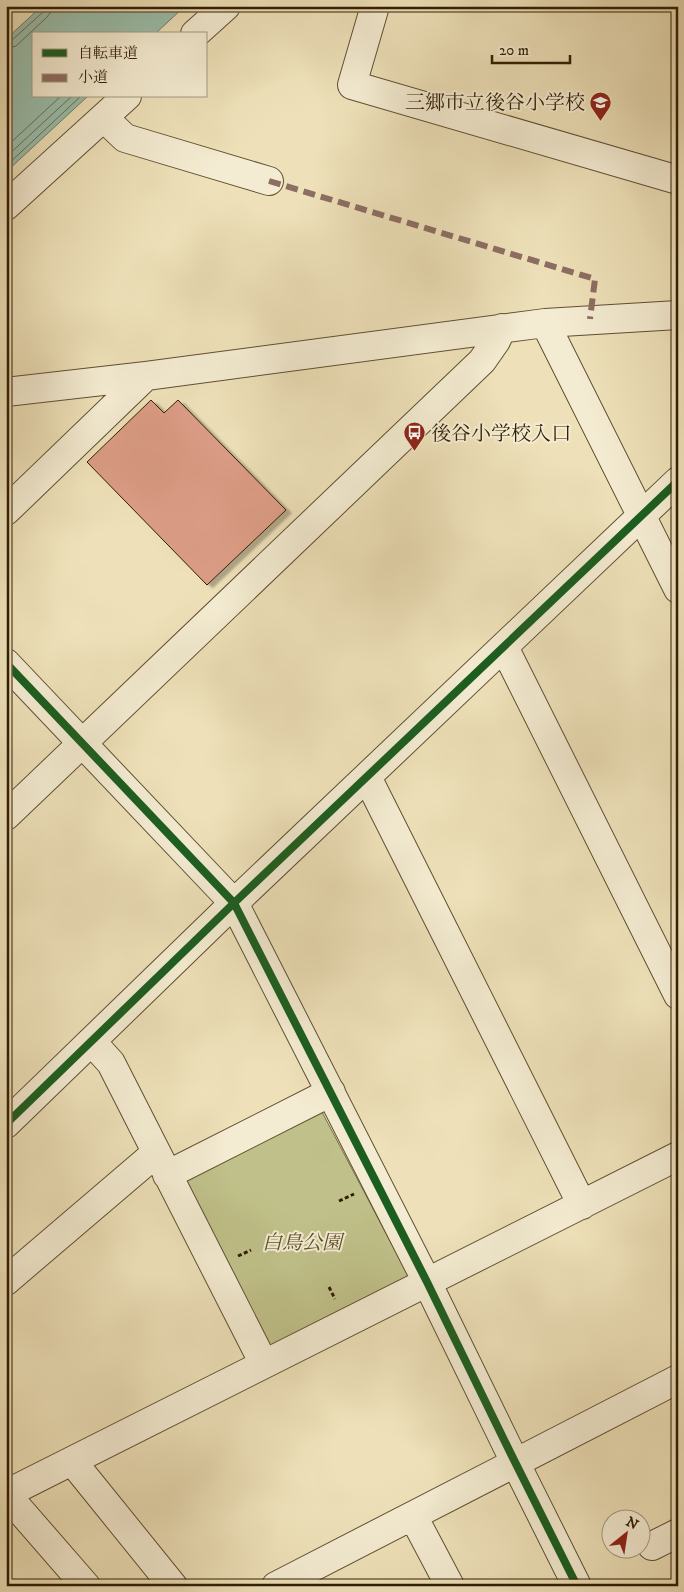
<svg xmlns="http://www.w3.org/2000/svg" width="684" height="1592" font-family="'IM FELL DW Pica','Noto Serif JP',serif">
	<style>
		.green { fill: #c0c18a; stroke: #787047 }
		.water { fill: #9abeab; stroke: #707e68 }
		.lines { fill: none; stroke-linecap: round; stroke-linejoin: round }
		.shore { stroke: #666e58; stroke-width: 1 }
		.building { fill: #dc9d86; stroke: #311e04; filter: url(#shadow) }
		.minor-casing { stroke: #604f31; stroke-width: 30 }
		.path { stroke: #311e04; stroke-width: 3; stroke-dasharray: 4 2.5; stroke-linecap: butt }
		.minor { stroke: #f4ecd2; stroke-width: 28 }
		.quiet { stroke: #8d6e63; stroke-width: 6; stroke-dasharray: 12 6; stroke-linecap: butt }
		.cycleway-casing { stroke: #f4ecd2; stroke-width: 11 }
		.cycleway { stroke: #1b5e20; stroke-width: 8 }
		.labels { text-anchor: middle; stroke-width: 4; stroke-linejoin: round; paint-order: stroke }
		.poi-label { font-size: 20px; fill: #311e04; stroke: #f4ecd2; text-anchor: end }
		.park-label { font-size: 20px; font-style: italic; fill: #5c4f2c; stroke: #f4ecd2 }
	</style>
	<defs>
		<filter id="shadow"><feDropShadow dx="5.5" dy="3" stdDeviation="1" flood-color="#0004"/></filter>
	</defs>
	<rect width="100%" height="100%" fill="#eee1b9"/>
	<filter id="stains"><feTurbulence type="fractalNoise" baseFrequency=".004" numOctaves="4"/><feColorMatrix values="0 0 0 0 .2 0 0 0 0 .09 0 0 0 0 .02 0 0 0 .5 -.17"/></filter>
	<radialGradient id="worn" r=".72"><stop offset=".6" stop-color="#630" stop-opacity="0"/><stop offset="1" stop-color="#630" stop-opacity=".3"/></radialGradient>
	<path class="green" d="M322 1112 410 1279 267 1347 184 1177Z"/>
	<path class="water" d="M42 6H185L155 34H34V96H88L6 172V39Z"/>
	<g class="lines">
		<path class="shore" d="M6 42 11 41 43 12 45 6
			M6 49 16 46 47 17 51 12V6
			M6 147 61 96
			M6 157 72 96
			M6 166 81 96"/>
	</g>
	<path class="building" d="M151 400 164 413 178 400 286 510 207 585 87 462Z"/>
	<g class="lines">
		<defs>
			<path id="minor" d="M375 6 352 85 678 180
				M195 34 226 6
				M104 118 125 138 269 181
				M6 206 127 96
				M545 323 678 589
				M6 392 146 376 545 323 678 315
				M6 511 146 376
				M504 647 678 995
				M6 663 234 903 427 1282 510 1452 577 1586
				M367 777 582 1205
				M6 816 482 361 496 341 502 328
				M92 1042 111 1063 264 1364
				M6 1124 234 903 678 481
				M167 1175 331 1092
				M6 1281 156 1153
				M72 1461 173 1586
				M6 1494 678 1156
				M6 1494 86 1586
				M413 1516 450 1586
				M652 1546 678 1533
				M276 1586 678 1379"/>
		</defs>
		<use href="#minor" class="minor-casing"/>
		<path class="path" d="M339 1201 354 1194
			M238 1256 251 1250
			M329 1287 335 1299"/>
		<use href="#minor" class="minor"/>
		<path class="quiet" d="M269 181 595 279 590 319"/>
		<defs>
			<path id="cycleway" d="M6 663 234 903 427 1282 510 1452 577 1586
				M6 1124 234 903 678 481"/>
		</defs>
		<use href="#cycleway" class="cycleway-casing"/>
		<use href="#cycleway" class="cycleway"/>
	</g>
	<defs>
		<symbol id="school-pin" viewBox="-11 -11 22 30"><path d="M0 17L-7.5 6A9.5 9.5 0 1 1 7.5 6Z" fill="#8f2418" stroke="#f4ecd2"/><path d="M0-5L7-2L0 1L-7-2ZM-4 1L0 2.5L4 1V4Q0 6-4 4Z" fill="#fff"/></symbol>
		<symbol id="bus-pin" viewBox="-11 -11 22 30"><path d="M0 17L-7.5 6A9.5 9.5 0 1 1 7.5 6Z" fill="#8f2418" stroke="#f4ecd2"/><path d="M-5-6H5V4H4V6H2V4H-2V6H-4V4H-5ZM-3.5-4V0h7V-4ZM-3.5 1.2v1.5H-2V1.2ZM2 1.2v1.5H3.5V1.2Z" fill="#fff"/></symbol>
	</defs>
	<g fill-rule="evenodd">
		<use href="#school-pin" x="588" y="90" width="25" height="34"/>
		<use href="#bus-pin" x="402" y="420" width="25" height="34"/>
	</g>
	<g class="labels">
		<g class="poi-label">
			<text x="585" y="109">三郷市立後谷小学校</text>
			<text x="431" y="440" text-anchor="start">後谷小学校入口</text>
		</g>
		<g class="park-label">
			<text x="302" y="1249">白鳥公園</text>
		</g>
	</g>
	<rect width="684" height="1592" fill="none" stroke="#eee1b9" stroke-width="25"/>
	<rect x="8" y="8" width="669" height="1577" fill="none" stroke="#311e04" stroke-width="2.5"/>
	<rect x="12" y="12" width="659" height="1567" fill="none" stroke="#311e04"/>
	<rect x="32" y="32" width="175" height="65" fill="#f4ecd2" stroke="#a69a80"/>
	<rect x="42" y="49" width="25" height="8" fill="#1b5e20" stroke="#a69a80"/>
	<text x="78" y="58" font-size="15" fill="#311e04">自転車道</text>
	<rect x="42" y="74" width="25" height="8" fill="#8d6e63" stroke="#a69a80"/>
	<text x="78" y="82" font-size="15" fill="#311e04">小道</text>
	<g transform="translate(626 1534) rotate(30)"><circle r="24" fill="#f4ecd2" stroke="#a69a80"/>
	<path d="M0-4L9 19L0 12L-9 19Z" fill="#8f2418"/>
	<text y="-8" font-size="14" font-weight="bold" text-anchor="middle" fill="#311e04">N</text>
	</g>
	<path d="M492 55v8h78v-8" fill="none" stroke="#311e04" stroke-width="2.5"/>
	<text x="499" y="55" font-size="15" fill="#311e04" stroke="#f4ecd2" stroke-width="4" paint-order="stroke">20 m</text>
	<rect width="100%" height="100%" filter="url(#stains)"/>
	<rect width="100%" height="100%" fill="url(#worn)"/>
</svg>
